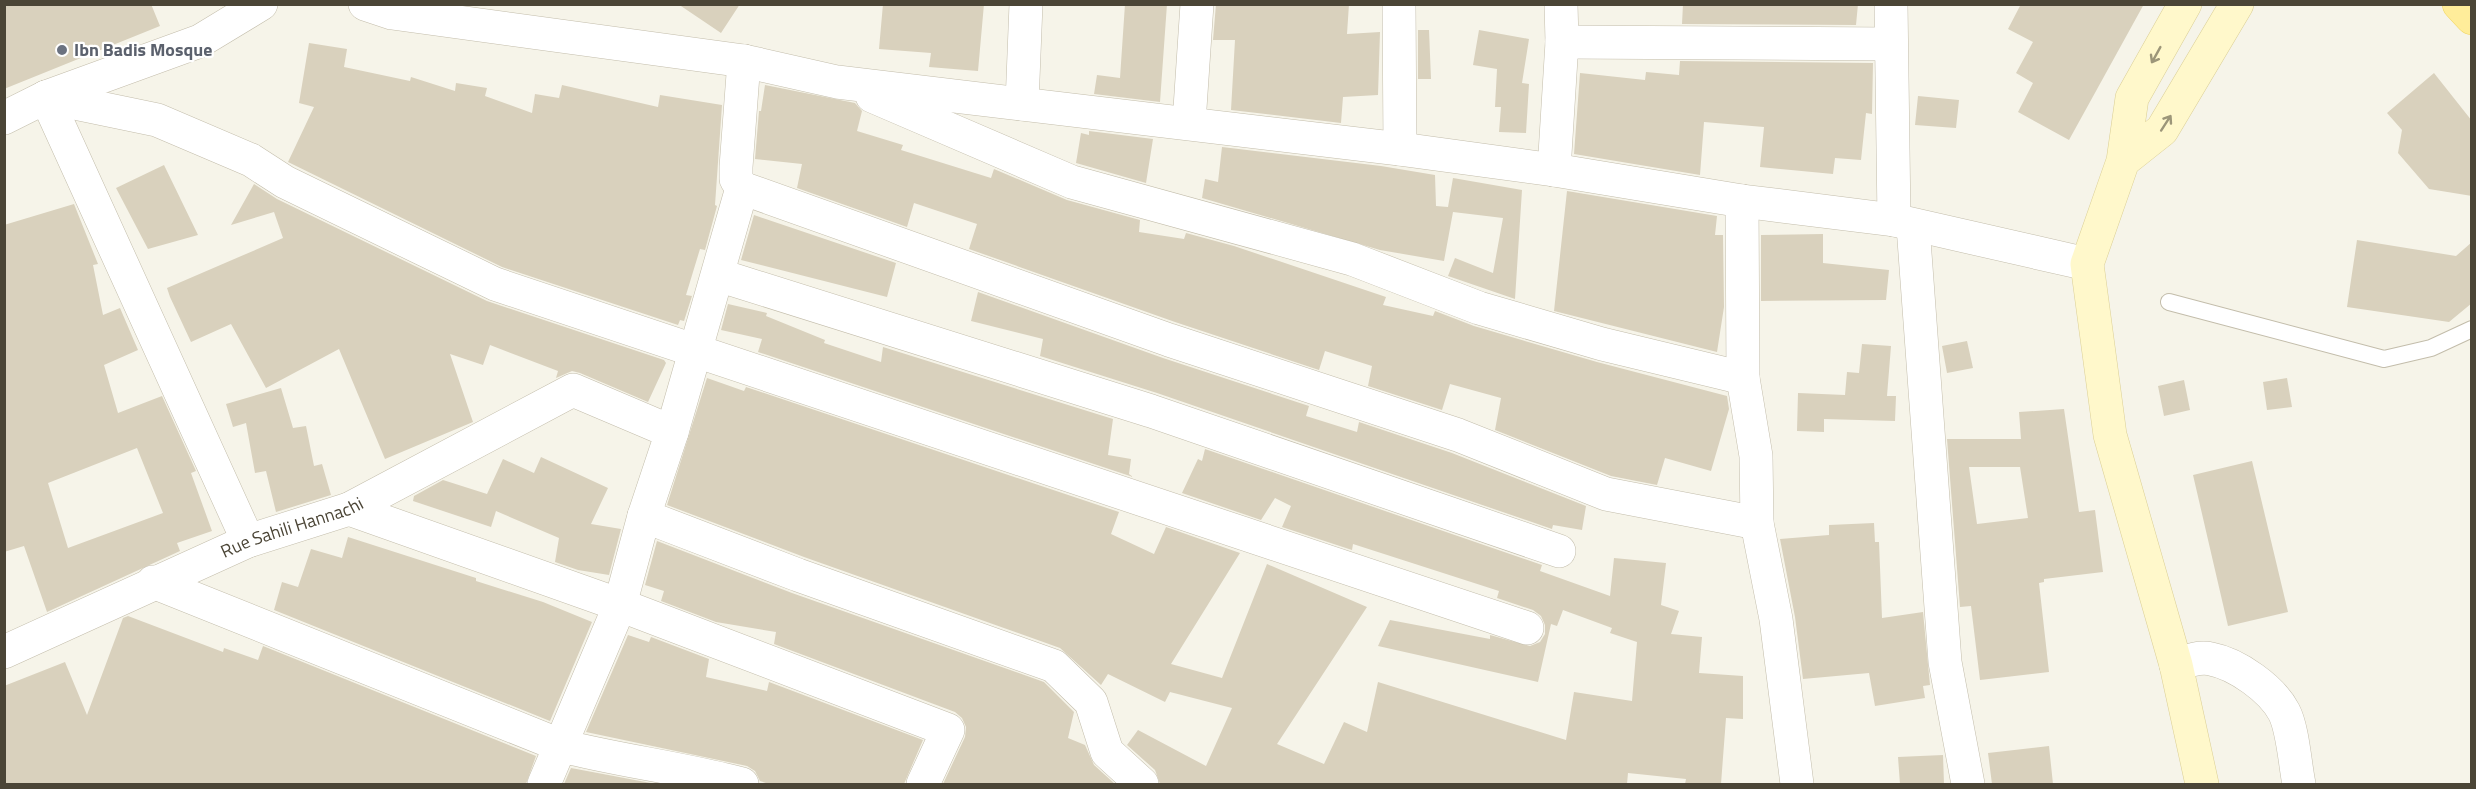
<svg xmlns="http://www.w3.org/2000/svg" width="2476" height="789" font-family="'Titillium Web',sans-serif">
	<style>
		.building { fill: #d9d1bd; fill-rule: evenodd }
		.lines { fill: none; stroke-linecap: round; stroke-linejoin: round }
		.lane-casing { stroke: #c3bdab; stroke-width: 18 }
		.street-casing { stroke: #c3bdab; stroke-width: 34 }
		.secondary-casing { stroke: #dbcf95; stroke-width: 34 }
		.primary-casing { stroke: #f0d45d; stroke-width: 34 }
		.lane { stroke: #fff; stroke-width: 16 }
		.street { stroke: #fff; stroke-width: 33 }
		.secondary { stroke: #fff8cb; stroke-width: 33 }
		.primary { stroke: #ffed9a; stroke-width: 33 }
		.oneway { stroke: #9c9679 }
		.worship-dot { fill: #6b7280; stroke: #fff; stroke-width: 2 }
		.labels { text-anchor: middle; stroke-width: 4.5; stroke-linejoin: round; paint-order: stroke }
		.worship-label { font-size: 18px; font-weight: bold; fill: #5b616d; stroke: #fff; text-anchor: start }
		.street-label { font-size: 18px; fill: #4b4536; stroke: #fff }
	</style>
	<rect width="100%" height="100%" fill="#f6f4e9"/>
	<path class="building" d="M4 4H151L160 26 4 89Z
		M678 4H740L721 33Z
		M883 4H984L978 71 929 67 931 53 879 49Z
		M1125 4H1167L1160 102 1094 94 1097 75 1120 78Z
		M1216 4H1349L1347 34 1380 32 1378 95 1343 97 1341 123 1231 110 1235 40H1213Z
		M1683 4H1858L1856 25 1682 24Z
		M2021 4H2144L2069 140 2018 112 2033 83 2016 73 2033 42 2008 29Z
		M1418 30H1429L1431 79H1418Z
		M1479 30 1529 39 1522 83 1529 84 1526 133 1499 132 1501 107H1495L1497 69 1473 65Z
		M309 43 347 49 344 67 410 81 411 77 455 91 456 83 487 88 485 96 532 113 535 94 559 98 562 85 658 107 660 95 722 105 715 205 717 206 705 250 700 249 686 295 692 296 684 321 680 320 678 325 502 267 288 162 314 107 299 103Z
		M1680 61 1873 63 1872 114 1866 113 1861 160 1835 158 1833 174 1760 167 1764 127 1704 122 1700 175 1574 154 1580 73 1645 80 1646 72 1679 75Z
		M2434 73 2472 121V196L2429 189 2398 153 2402 130 2387 113Z
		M765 85 855 103 862 111 857 131 903 145 901 150 991 178 994 169 1067 200 1140 220 1139 232 1184 239 1186 233 1234 246 1386 297 1383 305 1433 316 1435 311 1474 326 1597 362 1727 396 1729 409 1711 471 1665 458 1657 485 1611 476 1495 430 1501 398 1450 384 1442 410 1368 386 1372 366 1325 351 1319 370 1175 322 969 249 977 224 914 203 907 227 797 188 802 164 755 159 759 111H761Z
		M1918 96 1959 100 1956 128 1915 125Z
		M1089 131 1153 139 1146 183 1076 163 1081 133 1089 135Z
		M1222 147 1381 166 1435 175 1436 206 1448 207 1453 178 1522 190 1515 299 1448 276 1455 258 1493 273 1503 218 1453 212 1444 261 1380 250 1202 198 1205 179 1218 182Z
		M164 165 198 235 148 249 116 188Z
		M254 184 277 199 487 301 664 360 666 363 648 402 580 373 572 371 556 378 558 371 490 345 483 365 450 354 473 422 385 459 339 349 266 388 231 324 191 342 170 297 167 288 283 238 274 212 231 225Z
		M1567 191 1717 216 1715 235H1723L1724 307 1717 352 1554 311Z
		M74 204 98 264 93 265 103 315 120 308 138 350 104 365 118 413 162 396 196 471 191 473 212 531 177 543 180 551 47 612 24 546 4 552V225ZM137 448 163 513 68 548 48 483Z
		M754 215 896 263 887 297 741 260Z
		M1823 234V263L1889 270 1886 300 1761 301V235Z
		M2357 240 2456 256 2472 242V303L2449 322 2347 307Z
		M978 292 1163 358 1309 406 1306 416 1357 432 1359 422 1452 453 1586 506 1582 530 1553 525 1552 529 1157 393 1040 356 1043 339 971 321Z
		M728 304 767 313 766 316 825 340 824 343 881 362 883 347 1113 419 1108 455 1131 459 1129 474 1133 477 758 352 762 339 721 330Z
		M1967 341 1973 368 1947 373 1942 346Z
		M1862 344 1891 346 1887 396H1896L1895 421 1824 419V432L1797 431 1798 393 1845 395 1847 372 1859 373Z
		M707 378 744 391 746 387 1119 512 1111 534 1154 554 1166 527 1240 553 1171 664 1222 678 1267 564 1367 607 1277 744 1324 764 1344 722 1367 732 1378 682 1566 740 1574 692 1632 701 1637 642 1610 633 1612 628 1563 610 1557 626 1551 624 1538 682 1378 646 1390 620 1490 639V635L1530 646 1540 642 1545 634V625L1541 616 1533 610 1497 598 1499 591 1353 544 1352 550 1282 527 1291 506 1275 498 1261 520 1182 493 1198 459 1202 461 1205 449 1542 565 1540 571 1610 596 1614 558 1666 563 1661 605 1679 611 1671 634 1702 637 1699 673 1743 676V719L1726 718 1721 784H1685L1686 779 1628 773 1627 784H1160L1155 770 1127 745 1138 730 1206 766 1232 708 1170 692 1165 702 1108 674 1101 685 1060 648 804 557 667 505Z
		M2287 378 2292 407 2267 410 2263 382Z
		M2184 380 2190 410 2164 416 2158 386Z
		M281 388 293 428 306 426 314 466 322 464 331 495 276 512 266 471 255 473 246 423 233 427 226 404Z
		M2064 409 2079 512 2095 510 2103 572 2044 579V582L2039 583 2049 672 1980 680 1971 606 1960 607 1947 439H2021L2019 412ZM1969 467H2020L2028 518 1977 524Z
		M541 457 608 488 591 524 621 529 609 575 578 570 555 562 559 538 496 511 491 527 413 501 414 496 443 480 487 494 503 459 534 473Z
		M2252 461 2288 612 2228 626 2193 475Z
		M1874 523 1875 542H1879L1882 618 1923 612 1930 685 1923 686 1925 698 1875 706 1869 673 1803 679 1795 617 1780 539 1829 535V525Z
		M348 537 476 578V581L543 602 592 622 550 721 274 610 282 582 298 587 311 549 342 558Z
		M657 541 792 593 1044 682 1074 712 1068 738 1085 745 1094 765 1115 784H943L965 737 966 727 962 718 955 712 774 644 776 632 716 622 661 601 664 591 645 585Z
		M128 616 223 652 224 648 258 660 263 646 536 756 526 784H4V686L65 662 87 715 123 618Z
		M628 635 649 642 651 637 709 659 706 677 767 691 769 682 923 740 904 784H769L760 781 755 771 747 766 586 732Z
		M2049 746 2053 784H1992L1988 753Z
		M1943 755 1944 784H1900L1898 757Z
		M571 768 603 774 656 784H564Z"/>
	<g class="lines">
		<defs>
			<path id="lane" d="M2169 302 2384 359 2431 348 2472 329"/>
			<g id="street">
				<path d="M365 4 392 13 744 61 837 82 1400 149 1554 170 1742 201 1894 220 2087 264"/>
				<path d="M1399 4 1400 149"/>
				<path d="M1891 4 1894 220"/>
				<path d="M1562 42 1890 44"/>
				<path d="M872 96 1072 182 1352 259 1479 308 1602 344 1743 378"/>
				<path d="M46 97 157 120 251 160 285 182 495 284 1527 628"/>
				<path d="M46 97 248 541"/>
				<path d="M1022 104 1026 4"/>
				<path d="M4 118 46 97 200 41 261 4"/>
				<path d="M1189 123 1197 4"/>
				<path d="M1554 170 1562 42 1561 4"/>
				<path d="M742 188 1169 340 1458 435 1606 494 1757 523"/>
				<path d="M1742 201 1743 378 1756 456 1757 523 1776 619 1797 784"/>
				<path d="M1913 226 1945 662 1968 784"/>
				<path d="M718 275 1151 411 1559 551"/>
				<path d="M672 432 742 188 736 179V167L744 61"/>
				<path d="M349 509 620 605 948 730 923 784"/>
				<path d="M644 516 798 575 1054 666 1091 702 1107 752 1142 784"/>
				<path d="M153 582 562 746C621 761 682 768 742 784"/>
				<path id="s1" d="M4 652 248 541 349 509 573 390 672 432 644 516 620 605 544 784"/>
				<path d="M2176 665C2187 661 2199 656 2211 659 2237 664 2272 689 2284 712 2293 729 2295 765 2299 784"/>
			</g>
			<path id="secondary" d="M2185 4 2132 98 2123 161 2087 264 2110 435 2176 665 2202 784
				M2123 161 2162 130 2237 4"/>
			<path id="primary" d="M2459 4 2472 18"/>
		</defs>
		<use href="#lane" class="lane-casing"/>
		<use href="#street" class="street-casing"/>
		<use href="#secondary" class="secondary-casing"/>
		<use href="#primary" class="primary-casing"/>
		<use href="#lane" class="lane"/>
		<use href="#street" class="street"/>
		<use href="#secondary" class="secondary"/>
		<use href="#primary" class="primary"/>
	</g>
	<defs><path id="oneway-shaft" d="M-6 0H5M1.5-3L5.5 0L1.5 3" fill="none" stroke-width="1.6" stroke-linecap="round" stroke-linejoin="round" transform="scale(1.5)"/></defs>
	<g class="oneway">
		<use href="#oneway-shaft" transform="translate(2156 55) rotate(119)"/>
		<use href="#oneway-shaft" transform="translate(2166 123) rotate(-57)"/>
	</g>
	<circle class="worship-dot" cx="62" cy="50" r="6"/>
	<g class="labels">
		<g class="worship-label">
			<text x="74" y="56">Ibn Badis Mosque</text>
		</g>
		<g class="street-label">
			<text dy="6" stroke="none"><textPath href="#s1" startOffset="314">Rue Sahili Hannachi</textPath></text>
		</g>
	</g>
	<rect width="2476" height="789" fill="none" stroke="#4b4536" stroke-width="12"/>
</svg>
